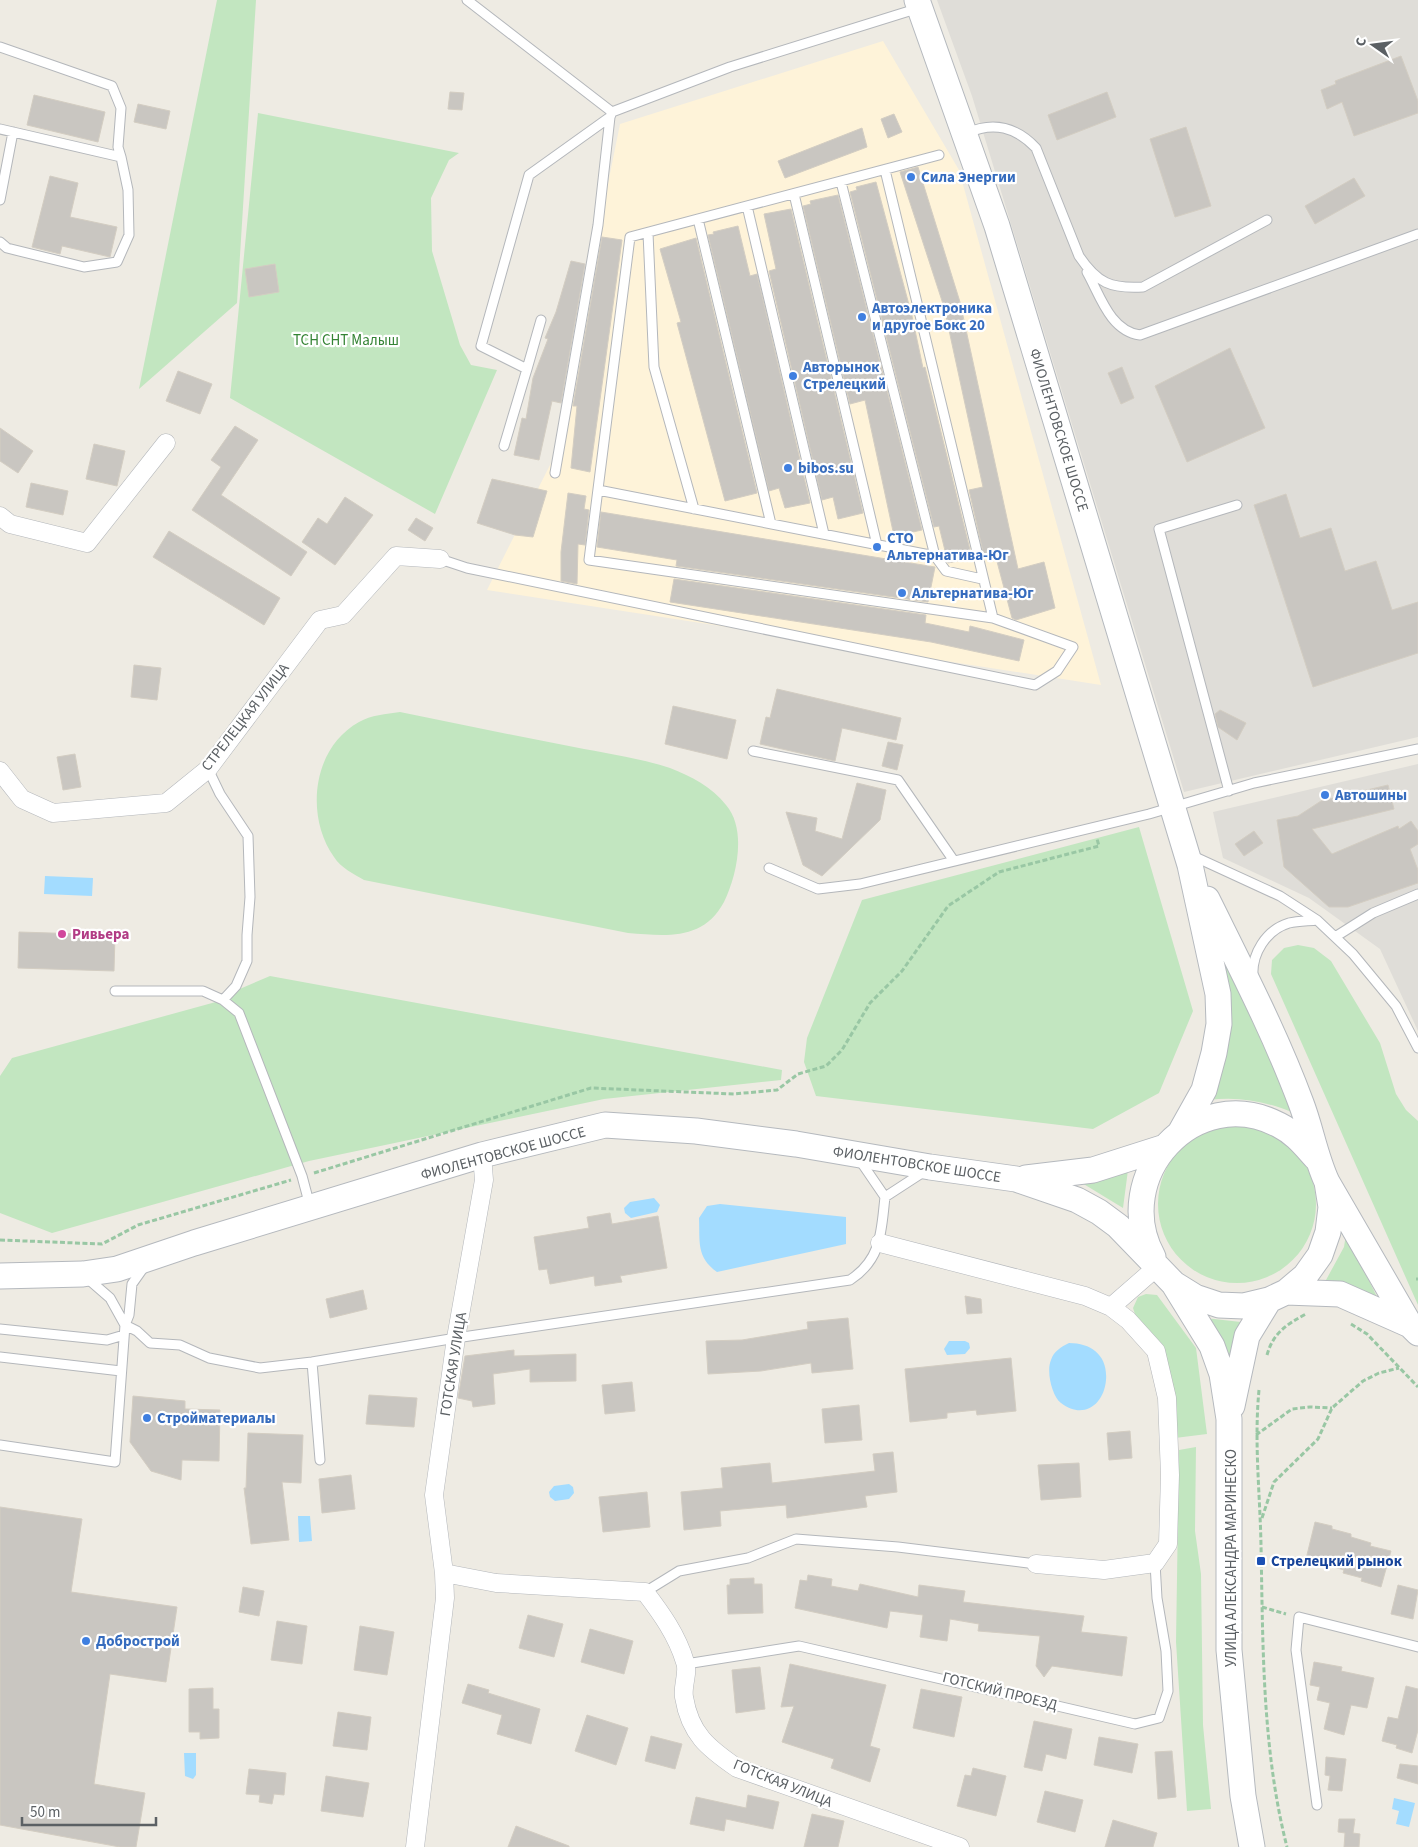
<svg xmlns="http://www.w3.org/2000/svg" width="1418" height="1847" font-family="'Source Sans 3',sans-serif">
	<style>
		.commercial { fill: #fef3d9 }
		.industrial { fill: #dfddd8 }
		.green { fill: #c2e6c0 }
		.water { fill: #a3dcff }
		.building { fill: #c9c6c1; stroke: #d3cdc2 }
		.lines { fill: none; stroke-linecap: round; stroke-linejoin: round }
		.lane-casing { stroke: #b4b7bb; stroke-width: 11 }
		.street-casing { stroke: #b4b7bb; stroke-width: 19 }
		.secondary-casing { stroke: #b5b9be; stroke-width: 27 }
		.path { stroke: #99c7a4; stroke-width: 3; stroke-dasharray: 5 2.5; stroke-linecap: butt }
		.lane { stroke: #fff; stroke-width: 9 }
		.street { stroke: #fff; stroke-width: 18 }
		.secondary { stroke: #fff; stroke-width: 25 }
		.shop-dot { fill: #3f7fe0; stroke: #fff; stroke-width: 2 }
		.hotel-dot { fill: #d1479c; stroke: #fff; stroke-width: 2 }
		.transit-dot { fill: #1a4fb4; stroke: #fff; stroke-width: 2 }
		.labels { text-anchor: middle; stroke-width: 4.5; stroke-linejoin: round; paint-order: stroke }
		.shop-label { font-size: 15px; font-weight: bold; fill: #366cbe; stroke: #fff; text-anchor: start }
		.park-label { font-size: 15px; fill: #348334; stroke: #fff }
		.street-label { font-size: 15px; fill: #5b6064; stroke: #fff }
		.hotel-label { font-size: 15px; font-weight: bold; fill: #b23c85; stroke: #fff; text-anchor: start }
		.transit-label { font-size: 15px; font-weight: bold; fill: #164399; stroke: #fff; text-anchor: start }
	</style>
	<rect width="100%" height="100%" fill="#eeebe3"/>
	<path class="commercial" d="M883 41 959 170 1101 685 487 590 552 461 620 124Z"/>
	<path class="industrial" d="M937 0H1418V737L1184 792 972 96Z
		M1418 764V1031L1380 949 1309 898 1223 858 1213 812Z"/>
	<path class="green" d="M217 0H256L237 303 139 389Z
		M258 113 459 153 449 160 431 198 432 251 460 345 471 365 497 370 435 514 230 398Z
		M400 712C458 724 516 736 574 747 605 753 639 758 670 768 691 776 712 787 726 805 747 829 737 876 724 902 703 941 666 936 628 933L364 880C354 874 341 868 334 857 305 816 312 748 359 722 371 715 386 714 400 712Z
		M1139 827 1193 1011 1159 1093 1093 1129 816 1096 804 1062 807 1038 862 900Z
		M1213 934 1294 1113C1265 1101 1238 1096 1208 1100Z
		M1298 945 1314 948 1331 961 1380 1043 1396 1094 1406 1110 1418 1121V1305L1271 974 1272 960 1284 948Z
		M270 976 782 1070 781 1080 604 1099 309 1161 52 1233 0 1213V1076L12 1058 223 1000 235 991Z
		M1158 1204a79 79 0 1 1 158 0a79 79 0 1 1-158 0Z
		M1128 1170 1123 1208 1082 1183Z
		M1346 1234 1381 1305 1347 1283 1326 1280 1344 1247Z
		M1146 1294 1157 1295 1196 1348 1207 1434 1175 1438 1133 1308 1138 1297Z
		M1205 1318 1241 1322 1230 1371Z
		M1196 1447 1195 1531 1201 1574 1203 1725 1211 1809 1187 1811 1176 1642 1179 1450Z"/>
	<path class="water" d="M45 876 93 878 92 896 44 894Z
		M654 1198 660 1205 657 1212 631 1218 625 1213 624 1208 630 1202Z
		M720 1204 846 1217V1244L717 1272C696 1257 700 1241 699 1218L707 1206Z
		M949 1341H965L969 1343 970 1348 965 1354 947 1355 944 1349Z
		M1069 1343C1092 1343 1108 1356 1106 1380 1104 1405 1083 1420 1061 1403 1052 1396 1046 1371 1051 1360 1054 1351 1061 1347 1069 1343Z
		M569 1484 573 1487 574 1493 569 1499 555 1501 550 1497 549 1492 554 1486Z
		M298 1516H310L312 1541 299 1542Z
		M184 1753H196V1775L193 1779 185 1776Z
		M1394 1798 1415 1803 1409 1827 1396 1824 1399 1811 1392 1809Z"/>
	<path class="building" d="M1401 56 1418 101V113L1354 136 1342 102 1327 109 1321 90 1336 84 1335 81Z
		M450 92 464 93 462 110 448 109Z
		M1107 92 1116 117 1057 140 1048 115Z
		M34 95 105 112 98 142 27 125Z
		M138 104 170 111 166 129 134 122Z
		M894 114 902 132 888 138 881 119Z
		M1186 127 1211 206 1175 217 1150 139Z
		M862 128 867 147 785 178 778 161Z
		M918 167 960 302 1018 569 1044 562 1055 608 1016 620 1012 618 995 554 984 556 969 490 983 487 944 307 900 172Z
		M50 176 78 183 70 217 117 227 110 257 62 246 60 254 32 247Z
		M1354 178 1365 196 1315 224 1305 206Z
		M876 182 912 316 923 368 925 367 972 558 948 563 939 526 934 527 850 192 857 190 856 187Z
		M838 195 922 530 894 536 865 400 850 404 803 206 811 204 810 201Z
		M791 209 863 513 838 519 833 497 822 500 769 271 776 269 764 214Z
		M738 226 750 276 757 274 810 503 785 508 779 488 769 491 708 235 714 234 713 232Z
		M602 237 622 240 590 472 571 468 577 406H573Z
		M696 238 757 493 725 501 677 323 681 322 660 249Z
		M571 261 585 264 561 403 552 401 539 460 514 455 522 418 526 419 533 378 548 339 545 338 556 312Z
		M275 264 279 292 249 297 245 269Z
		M1230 348 1265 428 1187 462 1155 386Z
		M1122 367 1134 398 1121 404 1108 373Z
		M178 371 212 384 200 414 166 401Z
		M235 426 258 440 221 495 307 552 291 576 192 510 221 467 211 460Z
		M0 428 33 451 18 473 0 461Z
		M94 444 125 451 117 486 86 479Z
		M492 479 547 491 533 537 515 535 477 523Z
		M31 483 68 491 63 515 26 507Z
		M568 493 586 496 584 509 589 510 585 545 578 544 577 584 561 581V552Z
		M1286 494 1300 538 1331 528 1345 571 1376 561 1392 610 1418 602V653L1313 687 1254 505Z
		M345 497 373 515 335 565 302 542 318 518 327 524Z
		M601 512 935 567 928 602 676 566 677 560 597 547Z
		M416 518 433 528 425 541 408 530Z
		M169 531 280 598 264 625 153 557Z
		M674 579 926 615 925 623 969 632 970 626 1024 640 1019 661 931 642 670 602Z
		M134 665 161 668 157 700 131 697Z
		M777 689 901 718 896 740 842 728 835 761 760 744 766 717 770 718Z
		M673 706 736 720 727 759 665 744Z
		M1220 710 1246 723 1237 740 1218 727 1215 714Z
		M888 742 903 745 897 770 882 766Z
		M75 754 81 787 63 790 57 757Z
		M857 783 886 790 880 820 822 876 803 865 786 812 817 818 815 831 842 839Z
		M1388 785 1394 809 1312 829 1332 854 1398 826 1399 829 1411 821 1418 831V844L1410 849 1418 870V883L1348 907H1329L1284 867 1277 820 1298 816 1321 801Z
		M1254 831 1263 843 1244 856 1235 844Z
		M19 932 115 935 114 971 18 968Z
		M610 1213 612 1224 658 1216 667 1268 620 1276 622 1282 595 1286 594 1276 550 1284 547 1269 539 1270 534 1237 589 1228 587 1217Z
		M363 1290 367 1309 330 1318 326 1299Z
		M965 1296 981 1299 982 1313 967 1314Z
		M848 1318 853 1369 812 1373 811 1363 761 1371 708 1374 706 1341 742 1340 808 1329 807 1322Z
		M514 1350V1356L576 1354V1381L530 1382V1369L493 1374 495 1404 473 1407 472 1401 458 1398 465 1356Z
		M1011 1358 1016 1411 977 1415 976 1410 947 1413V1418L910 1422 905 1369Z
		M632 1382 635 1411 605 1414 602 1385Z
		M369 1395 417 1398 414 1427 366 1424Z
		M133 1396 185 1401V1409L220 1410 219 1461 182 1460 181 1480 151 1471 130 1442Z
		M859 1405 862 1440 825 1443 822 1409Z
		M1130 1431 1132 1458 1109 1460 1107 1433Z
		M248 1433 303 1435 301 1483 282 1482 289 1540 251 1544 244 1488H246Z
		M893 1452 897 1492 865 1496 867 1507 787 1518 786 1505 720 1511 721 1526 684 1530 681 1492 723 1488 721 1468 770 1463 772 1483 875 1471 873 1454Z
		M1079 1463 1081 1497 1041 1500 1038 1465Z
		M351 1475 355 1509 322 1513 319 1479Z
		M647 1492 650 1527 603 1532 599 1497Z
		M0 1507 82 1519 71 1592 177 1607 166 1682 110 1674 94 1784 145 1793 136 1847H120L0 1825Z
		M1315 1522 1332 1526V1529L1351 1534V1537L1371 1543 1370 1546 1391 1551 1381 1587 1361 1581 1362 1578 1343 1573 1344 1570 1306 1559Z
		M808 1575 832 1579 831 1586 858 1591 860 1584 918 1597 919 1585 965 1591 963 1602 1084 1616 1081 1632 1127 1637 1122 1676 1052 1666 1044 1677 1036 1666 1040 1636 978 1631 979 1624 950 1619 947 1641 920 1637 923 1615 890 1611 887 1628 795 1608 800 1580 807 1581Z
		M754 1578V1584H762L763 1613 728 1614 727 1585H730V1579Z
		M1398 1585 1418 1590 1413 1619 1391 1614Z
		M243 1587 264 1591 259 1616 239 1612Z
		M528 1615 563 1624 554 1657 519 1648Z
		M277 1621 307 1626 302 1664 271 1660Z
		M360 1626 394 1632 387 1675 354 1670Z
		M590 1629 633 1641 624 1674 581 1662Z
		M1314 1662 1342 1667 1341 1671 1374 1678 1367 1708 1351 1705 1344 1735 1324 1729 1330 1703 1317 1700 1320 1687 1310 1685Z
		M790 1664 886 1685 870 1746 880 1749 870 1782 831 1768 834 1759 782 1742 794 1706 781 1707Z
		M760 1667 765 1709 736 1713 732 1670Z
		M468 1684 489 1690 488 1693 540 1709 531 1744 497 1734 502 1715 462 1703Z
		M1406 1686 1418 1689V1730L1412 1753 1396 1748 1397 1745 1382 1741 1388 1717 1398 1719Z
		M213 1688V1709H219V1738L200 1739V1732H189V1689Z
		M921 1689 962 1697 954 1737 913 1728Z
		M338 1712 371 1717 367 1750 333 1746Z
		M587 1715 628 1728 616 1765 575 1751Z
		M1034 1721 1072 1729 1066 1759 1046 1754 1042 1771 1024 1767Z
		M651 1736 682 1744 675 1769 645 1761Z
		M1099 1737 1138 1744 1132 1773 1094 1765Z
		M1172 1751 1176 1797 1158 1799 1155 1752Z
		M1326 1757 1346 1759 1342 1791 1328 1790 1330 1776 1325 1775Z
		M1400 1764 1418 1766V1784L1397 1778Z
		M973 1768 1006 1776 996 1816 957 1806 965 1775 971 1776Z
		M249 1769 286 1773 284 1795 274 1794 272 1804 259 1802 260 1795 246 1794Z
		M326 1776 369 1783 363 1817 321 1811Z
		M1045 1791 1083 1800 1075 1832 1037 1822Z
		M748 1795 779 1802 773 1829 726 1819 724 1831 690 1824 696 1797 746 1808Z
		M812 1814 844 1821 838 1847H804Z
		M1339 1819H1355L1353 1833 1360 1834 1359 1847H1344L1345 1833 1338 1832Z
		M1113 1820 1157 1833 1153 1847H1105Z
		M516 1826 569 1846V1847H508Z"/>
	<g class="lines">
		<defs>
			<path id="lane" d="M467 0 612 112
				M0 47 112 86 121 108 118 147 121 157 0 129
				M967 133C994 121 1016 127 1036 148L1079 256C1097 283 1111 289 1143 287L1267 220
				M885 170 993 618
				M841 182 935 556
				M794 194 877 545
				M0 200 13 132
				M747 206 824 534
				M698 219 771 524
				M648 233 654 367 694 509
				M0 242 7 248 84 267 117 262 129 235 128 190 121 157
				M1087 272C1100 295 1110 331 1140 335L1418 234
				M541 320 527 369 481 346 529 175 610 117
				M504 446 527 369
				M555 473 598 225 610 117 612 112 730 67 919 8
				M598 490 935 556 946 571 982 579
				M440 559 467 568 1035 685 1057 671 1073 647 993 618 589 560 630 237 939 155
				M753 751 898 780 954 861
				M208 769 220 794 248 836 250 897 247 935V961L236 986 223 1000
				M1229 791 1159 529 1237 505
				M1193 856 1280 896 1317 920 1353 954 1396 1006 1418 1048
				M769 868 818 889 860 884 1149 814 1254 783 1418 749
				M1335 937 1373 913 1418 894
				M1253 978C1251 954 1266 930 1289 923 1298 921 1308 921 1317 920
				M115 991H203L223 1000 239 1013 302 1176 310 1206
				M885 1197 925 1171
				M87 1278 110 1298 125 1325 137 1331 150 1343 180 1345 209 1358 260 1368 312 1362 456 1338 850 1280C882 1259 881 1232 885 1197L859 1159
				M0 1329 107 1340 124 1335
				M0 1357 121 1371
				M312 1362 320 1460
				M0 1445 115 1462 125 1325 129 1315 132 1284 144 1267
				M645 1592 679 1571 748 1558 796 1539 898 1547 1036 1564
				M686 1664 799 1646 1135 1724 1159 1718 1168 1691 1166 1651 1157 1598 1155 1563
				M1317 1805 1296 1650 1299 1617 1418 1647"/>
			<path id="street" d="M0 516 10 524 87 543 166 443
				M0 771 22 799 53 813 166 803 208 769 320 620 343 615 396 556 440 559
				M880 1243 1085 1296 1111 1307 1128 1320 1156 1351 1167 1398 1170 1475 1168 1544 1155 1563 1104 1570 1036 1564
				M1111 1307 1158 1266
				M444 1573 496 1583 645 1592C661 1613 677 1635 685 1662 689 1672 682 1686 684 1697 690 1734 708 1748 737 1768L960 1847
				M415 1847 445 1598 444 1573 434 1495 456 1338 484 1180 482 1155"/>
			<path id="secondary" d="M917 0 997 226 1190 865 1218 994 1219 1024 1214 1053 1204 1090 1181 1131
				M1207 899C1240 966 1275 1033 1301 1103 1311 1129 1315 1156 1327 1182L1410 1325 1418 1333
				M1026 1178 1093 1170 1162 1148
				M1153 1257C1109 1176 1195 1081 1279 1125 1295 1133 1305 1146 1316 1158
				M0 1276 83 1274 117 1269 194 1243 482 1155 605 1125 696 1131 796 1144 930 1167 1016 1179 1077 1200 1099 1212 1118 1226 1174 1284 1195 1297 1219 1305 1244 1306 1269 1300 1286 1292 1305 1276 1320 1255 1328 1232 1331 1207 1327 1182
				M1175 1286 1212 1346 1222 1374 1229 1419V1650L1243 1796 1252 1847
				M1286 1292 1340 1294 1410 1325
				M1232 1406 1247 1336 1269 1300"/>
		</defs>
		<use href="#lane" class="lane-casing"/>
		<use href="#street" class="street-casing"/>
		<use href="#secondary" class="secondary-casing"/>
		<path class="path" d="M314 1173 591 1088 734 1094 777 1090 798 1074 826 1066 842 1050 870 1003 902 971 948 906 999 872 1099 846 1097 839
			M0 1240 102 1244 138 1225 291 1180
			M1416 1279H1418
			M1351 1324 1367 1334 1418 1387
			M1267 1355C1273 1333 1287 1324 1306 1314
			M1259 1390C1254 1442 1260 1493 1261 1545 1263 1646 1262 1749 1287 1847
			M1256 1435 1292 1409 1310 1407 1332 1408
			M1262 1518 1274 1482 1318 1439 1332 1408 1363 1381 1379 1373 1399 1368
			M1262 1607 1286 1614"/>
		<use href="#lane" class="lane"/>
		<use href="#street" class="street"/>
		<use href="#secondary" class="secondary"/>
	</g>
	<g class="shop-dot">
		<circle cx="911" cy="177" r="5"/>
		<circle cx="862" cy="317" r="5"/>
		<circle cx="793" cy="376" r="5"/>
		<circle cx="788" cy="468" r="5"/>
		<circle cx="877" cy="547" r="5"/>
		<circle cx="902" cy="593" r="5"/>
		<circle cx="1325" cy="795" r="5"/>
		<circle cx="147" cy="1418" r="5"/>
		<circle cx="86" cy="1641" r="5"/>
	</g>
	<circle class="hotel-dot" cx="62" cy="934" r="5"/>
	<rect class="transit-dot" x="1256" y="1556" width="10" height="10" rx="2.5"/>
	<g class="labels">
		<g class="shop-label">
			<text x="921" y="182">Сила Энергии</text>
			<text x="872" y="313">Автоэлектроника<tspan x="872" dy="17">и другое Бокс 20</tspan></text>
			<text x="803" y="372">Авторынок<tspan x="803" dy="17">Стрелецкий</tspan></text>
			<text x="798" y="473">bibos.su</text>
			<text x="887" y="543">СТО<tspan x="887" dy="17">Альтернатива-Юг</tspan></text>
			<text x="912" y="598">Альтернатива-Юг</text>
			<text x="1335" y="800">Автошины</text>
			<text x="157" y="1423">Стройматериалы</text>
			<text x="96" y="1646">Добрострой</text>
		</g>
		<g class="park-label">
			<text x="346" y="345">ТСН СНТ Малыш</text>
		</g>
		<g class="street-label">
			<text transform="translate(1059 430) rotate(73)" y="5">ФИОЛЕНТОВСКОЕ ШОССЕ</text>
			<text transform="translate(245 717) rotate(-52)" y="5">СТРЕЛЕЦКАЯ УЛИЦА</text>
			<text transform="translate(503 1153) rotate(-15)" y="5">ФИОЛЕНТОВСКОЕ ШОССЕ</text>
			<text transform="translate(917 1164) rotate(9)" y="5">ФИОЛЕНТОВСКОЕ ШОССЕ</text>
			<text transform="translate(453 1364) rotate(-81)" y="5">ГОТСКАЯ УЛИЦА</text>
			<text transform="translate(1231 1558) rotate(-90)" y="5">УЛИЦА АЛЕКСАНДРА МАРИНЕСКО</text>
			<text transform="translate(1000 1691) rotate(14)" y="5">ГОТСКИЙ ПРОЕЗД</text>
			<text transform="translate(783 1783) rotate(22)" y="5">ГОТСКАЯ УЛИЦА</text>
		</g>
		<g class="hotel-label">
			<text x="72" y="939">Ривьера</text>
		</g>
		<g class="transit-label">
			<text x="1271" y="1566">Стрелецкий рынок</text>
		</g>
	</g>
	<g transform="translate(1373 45) rotate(284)" stroke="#ffffff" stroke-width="4" paint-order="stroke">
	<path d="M0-4L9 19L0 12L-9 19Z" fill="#5b6064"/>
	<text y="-8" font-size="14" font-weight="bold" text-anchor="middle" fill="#5b6064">С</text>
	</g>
	<path d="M22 1817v8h134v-8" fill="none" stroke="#5b6064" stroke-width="2.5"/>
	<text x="30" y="1817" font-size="15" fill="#5b6064" stroke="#ffffff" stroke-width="4" paint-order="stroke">50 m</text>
</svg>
